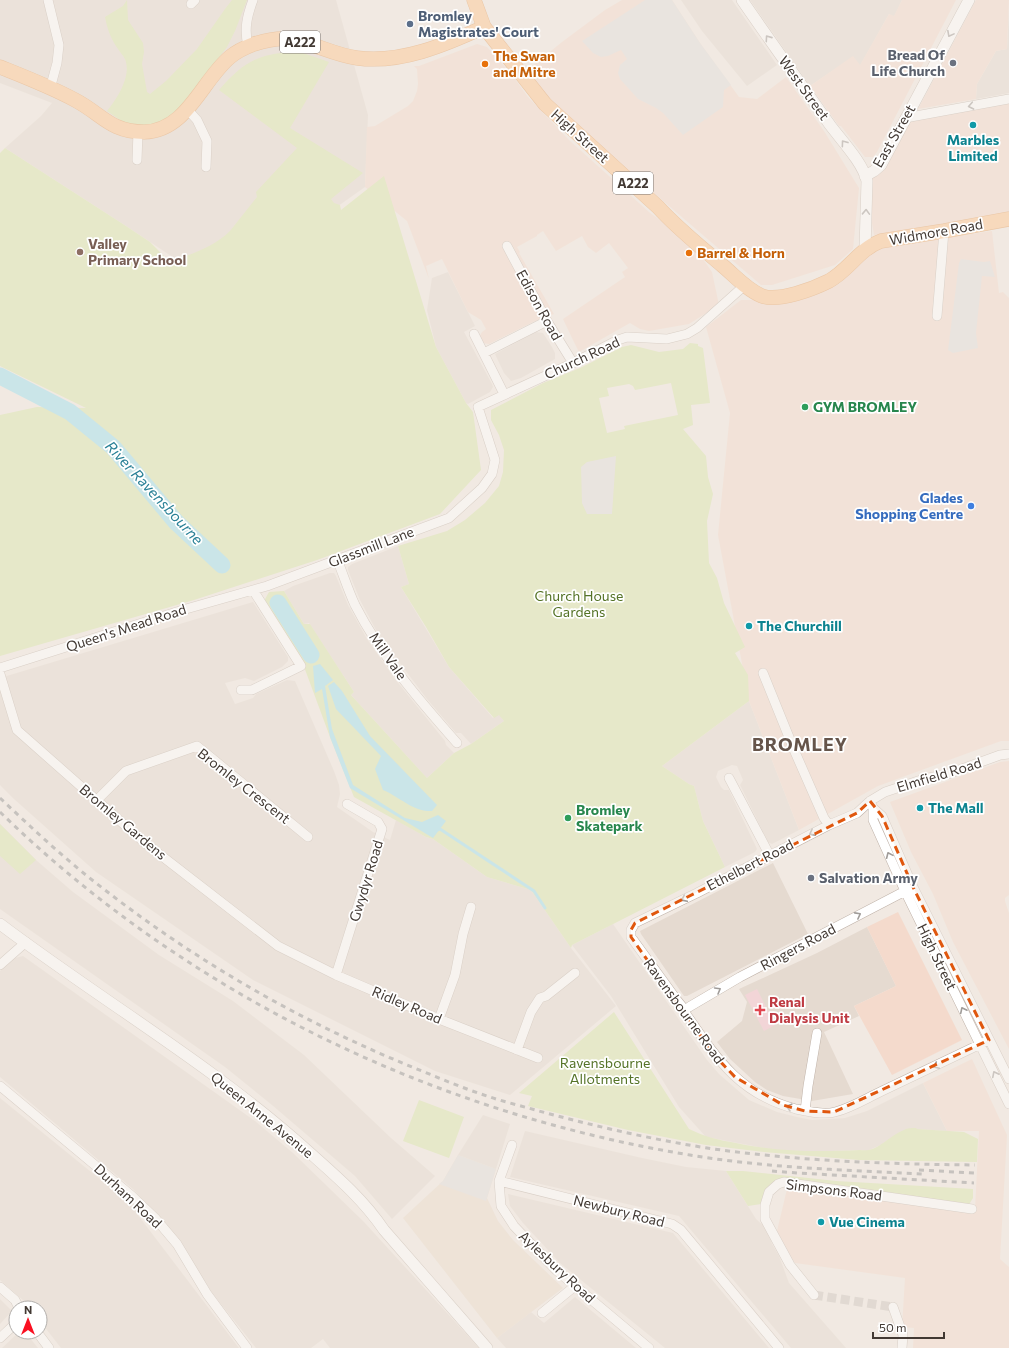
<svg xmlns="http://www.w3.org/2000/svg" width="1009" height="1348" font-family="Commissioner,sans-serif">
	<style>
		.residential { fill: #e5dad0 }
		.commercial { fill: #f4dacc }
		.education { fill: #ebdbcb }
		.medical { fill: #f2d5d7 }
		.green { fill: #d9e6aa; fill-rule: evenodd }
		.parking { fill: #e1dddb }
		.water { fill: #9ce0f0 }
		.lines { fill: none; stroke-linecap: round; stroke-linejoin: round }
		.stream { stroke: #9ce0f0; stroke-width: 3 }
		.river { stroke: #9ce0f0; stroke-width: 17 }
		.minor-tunnel { stroke: #cec6bf; stroke-width: 9; stroke-dasharray: 9 4.5; stroke-linecap: butt }
		.minor-casing { stroke: #bfb2a8; stroke-width: 10 }
		.tertiary-casing { stroke: #bfb2a8; stroke-width: 12 }
		.primary-casing { stroke: #e39d5e; stroke-width: 15 }
		.minor { stroke: #fff; stroke-width: 9 }
		.tertiary { stroke: #fff; stroke-width: 11 }
		.primary { stroke: #fec58e; stroke-width: 14 }
		.rail { stroke: #929292; stroke-width: 3; stroke-dasharray: 5 5; stroke-linecap: butt }
		.oneway { stroke: #a09c99 }
		.marked { fill: none; stroke: #e0570e; stroke-width: 3; stroke-dasharray: 8 5; stroke-linejoin: round }
		.service-dot { fill: #5c6f8a; stroke: #fff; stroke-width: 1.5 }
		.worship-dot { fill: #6b7280; stroke: #fff; stroke-width: 1.5 }
		.food-dot { fill: #e8710a; stroke: #fff; stroke-width: 1.5 }
		.culture-dot { fill: #0f9aa8; stroke: #fff; stroke-width: 1.5 }
		.education-dot { fill: #8d6e63; stroke: #fff; stroke-width: 1.5 }
		.leisure-dot { fill: #2e9e5b; stroke: #fff; stroke-width: 1.5 }
		.shop-dot { fill: #3f7fe0; stroke: #fff; stroke-width: 1.5 }
		.health-dot { fill: #e0444e; stroke: #fff; stroke-width: 1.5 }
		.labels { text-anchor: middle; stroke-width: 3.5; stroke-linejoin: round; paint-order: stroke }
		.shield { fill: #fff; stroke: #7b7470; stroke-width: 1 }
		.shield-label { font-size: 13px; font-weight: bold; fill: #423933 }
		.service-label { font-size: 14px; font-weight: bold; fill: #4e5e75; stroke: #fff; text-anchor: start }
		.worship-label { font-size: 14px; font-weight: bold; fill: #5b616d; stroke: #fff; text-anchor: end }
		.food-label { font-size: 14px; font-weight: bold; fill: #c56008; stroke: #fff; text-anchor: start }
		.street-label { font-size: 14px; fill: #423933; stroke: #fff }
		.culture-label { font-size: 14px; font-weight: bold; fill: #0d838f; stroke: #fff; text-anchor: start }
		.education-label { font-size: 14px; font-weight: bold; fill: #785e54; stroke: #fff; text-anchor: start }
		.leisure-label { font-size: 14px; font-weight: bold; fill: #27864d; stroke: #fff; text-anchor: start }
		.shop-label { font-size: 14px; font-weight: bold; fill: #366cbe; stroke: #fff; text-anchor: end }
		.park-label { font-size: 14px; fill: #557327; stroke: #fff }
		.health-label { font-size: 14px; font-weight: bold; fill: #be3a42; stroke: #fff; text-anchor: start }
		.water-label { font-size: 15px; font-style: italic; fill: #298096; stroke: #fff }
		.district-label { font-size: 18px; font-weight: bold; letter-spacing: 1px; fill: #65544a; stroke: #fff }
	</style>
	<rect width="100%" height="100%" fill="#f1e9e2"/>
	<path class="residential" d="M0 0H336L368 115 365 187 221 289 126 226 5 148 41 116 52 103 0 83Z
		M681 0H732L777 65 747 86 702 31Z
		M750 0H902L894 17 889 14 860 66 853 57 810 86Z
		M1009 11V93L976 99 977 84 996 51 1007 49Z
		M448 272 475 326 464 332 492 384 493 387 490 392 468 404 466 403 436 347 427 310 432 278Z
		M536 332 543 333 552 347 555 353V359L521 378 511 381 504 373 495 354Z
		M398 546 409 584 401 587 449 667 493 718 499 714 504 721 471 744 461 733H456L427 699 405 670 376 630 360 600 348 570V567L352 564Z
		M330 573H334L336 576 348 605 367 639 395 679 445 741 446 745 454 753 427 778 351 695 354 692 309 623 304 624 284 591 293 586Z
		M253 602 288 657V661L282 667 254 681 245 678 225 683 235 704 253 698 256 694 287 680 295 681 334 771 339 785 340 794 337 807 373 832 390 840 396 820 426 837 433 839 487 877 531 890 571 948 616 1006 510 1095 435 1071 253 980 96 872 14 799 0 785V678Z
		M749 701 799 830 772 844 768 842 740 785 743 780 737 766 732 765 718 771 716 777 721 787 724 790H729L757 849 755 852 725 867 703 821 694 786 689 784 662 766Z
		M0 824 36 860 73 892 159 955 233 1001 304 1055 391 1138 435 1176 392 1219 355 1176 272 1105 225 1067 0 909Z
		M773 863 808 934 687 996H684L641 934 640 931Z
		M613 924 707 1060 719 1074 749 1100 777 1112 797 1117 812 1120 832 1119 845 1118 867 1111 923 1083 947 1131 917 1129 867 1151 860 1150 801 1152 775 1150 706 1137 679 1107 611 996 572 945Z
		M867 927 896 986 854 1006 859 1016 824 1032 853 1094 812 1101 783 1096 767 1090 755 1082 730 1059 717 1042 742 1021 747 1002 739 989 817 953Z
		M23 956 255 1121 293 1153 364 1222 479 1348H330L323 1339 311 1348H256L213 1294 176 1237 134 1190 0 1077V971L15 958Z
		M0 1098 128 1202 239 1348H61L40 1321V1308H30L24 1301 0 1280Z
		M483 1115 510 1124 496 1169 458 1155Z
		M525 1131 642 1158 686 1167 726 1171 756 1219 768 1230 772 1244 779 1256 789 1283 846 1348H791L679 1216 510 1177Z
		M508 1194 673 1233 769 1348H665L560 1263 523 1223 510 1206Z
		M575 1297 636 1348H506L497 1338 531 1312 544 1323Z
		M0 1299 12 1311 0 1324Z
		M19 1332H25L38 1348H2Z"/>
	<path class="commercial" d="M622 0H672L700 43 739 97 757 99 786 77 824 131 859 188 853 249 835 265 772 285H761L562 114 530 75V68L562 42 605 10Z
		M902 0H956L877 152 873 157H865L841 126H839L810 86 853 56 860 65 889 14 894 16Z
		M976 0H1009L1007 49 996 51 977 84 976 99 918 109Z
		M477 44 487 47 512 75 528 97 569 140 649 212 680 235 698 252 712 272 719 305 689 324 649 331 640 329 630 323 579 352 572 338 563 319 625 277 622 272 628 268 609 243 596 253 588 247 582 236 556 251 543 231 537 235V236L517 247 520 252 519 253 554 314 533 322 489 344 482 343 479 337 482 332 486 329 481 320 468 312 442 259 426 266 429 279 407 221 365 187 367 127 375 126 408 106 413 101 417 91 418 84 417 69 414 66H419Z
		M1009 103V213L874 235 871 217V182L872 178 879 174 906 123 919 118 923 119Z
		M992 231 999 293 1003 292 1009 298V741H1001L878 786 799 830 749 701 718 535 730 413 706 327 741 300H788L839 284 876 248Z
		M1009 761V895L1005 898V901L1009 913V1049L953 942 933 894 911 852 890 802 1000 762Z
		M898 912 962 1040 892 1075 854 1006 896 986 867 927Z
		M972 1059 1007 1135 1000 1259 1009 1267V1348H913L914 1328 902 1327 905 1278 795 1263 776 1235 788 1185 975 1209 979 1131H947L923 1083Z"/>
	<path class="education" d="M458 1155 496 1169 487 1198 498 1221 513 1240 563 1288 497 1338 403 1218 443 1181Z"/>
	<path class="medical" d="M757 989 775 1025 764 1031 745 995Z"/>
	<path class="green" d="M127 0 128 20 143 43 144 52 142 64 147 92 150 94 166 81 197 49 225 9 232 0H247L235 31 227 47 174 116 150 126 134 125 123 122 107 111C117 99 132 76 125 59 123 55 119 51 116 46 110 37 107 27 105 17L123 6Z
		M289 52 303 53 329 62 290 128 363 173 331 199 334 203 340 205 341 210 384 176 436 347 466 403 473 412 481 470 440 514 317 560 194 600 0 656V415L37 407 86 408 0 366V153L5 148 126 226 150 242 169 261 168 262C190 255 214 247 230 231L257 197 256 192 297 148 219 90C241 65 254 55 289 52Z
		M690 343 698 344V346L703 348 710 403 691 405 693 425 683 429 706 456 708 477 713 494 707 521 709 563 717 578 724 603 745 647 735 653 748 675 749 701 662 766 689 784 694 786 703 821 725 867 572 945 571 948 531 890 487 877 433 839 426 837 354 797 330 737 303 664 264 601 269 592 284 591 304 624H310L354 692 351 695 427 778 454 753 471 744 504 721 499 715 494 718 449 667 426 627 401 587 409 584 398 546 447 531 465 520 485 503 499 486 503 472 504 450 499 435 491 420V410L543 383 580 368 622 347 631 345 659 352 683 349ZM671 383 678 415 624 426 625 429 607 433 599 398 609 396 607 388 629 384 633 386 635 390Z
		M0 824 36 860 20 874 0 856Z
		M614 1012 689 1129C706 1137 718 1140 736 1143 779 1152 817 1152 860 1150 878 1153 888 1136 904 1130 907 1128 912 1128 916 1128L917 1129 964 1132 978 1139 977 1162 859 1160 764 1152 706 1145 628 1130 528 1106 532 1096 519 1093Z
		M419 1100 464 1117 449 1158 403 1141Z
		M726 1171H743L836 1181 973 1189V1198L968 1206 787 1180 761 1204 748 1206Z"/>
	<path class="parking" d="M645 0H672L700 43 731 85 724 90 723 107 683 135 663 113 656 108 638 99 620 79 618 73 620 65 627 59 621 50 608 56 601 57 593 53 582 41Z
		M961 259 984 262 990 261 995 277 982 276 976 333 978 348 953 353 948 350 959 263Z
		M616 456 612 514H587L582 503 581 467 587 462Z
		M458 1155 496 1169 486 1201 439 1184 443 1181Z"/>
	<path class="water" d="M320 664 333 680 325 686 332 729 353 785 405 818 422 822 438 815 446 821 433 838 350 788 330 737 322 689 315 693 313 666Z
		M334 682 342 691 370 736 437 805 432 811C413 812 400 797 383 790L375 769 381 756 336 709 328 686Z"/>
	<g class="lines">
		<path class="stream" d="M437 830 440 829 534 891 545 908"/>
		<path class="river" d="M0 376 70 412 113 447 176 522 222 565
			M278 603 311 655"/>
		<path class="minor-tunnel" d="M814 1295 893 1307"/>
		<defs>
			<path id="minor" d="M48 0 59 45 57 63 50 89
				M191 4 195 0
				M248 46C244 29 247 16 253 0
				M187 109 197 120 207 141 206 167
				M905 118 1009 99
				M137 160 138 132
				M507 246 547 321 573 363
				M937 316 944 231
				M474 334 504 394
				M484 353 547 321
				M337 559C343 574 348 590 355 605 381 656 419 700 457 743
				M0 668 186 609 267 586 449 518 482 488 492 474 495 460 478 407 573 363 618 340 627 337 667 339 687 334 697 328 745 285
				M763 673 795 752 824 818 829 825
				M0 674 17 730 145 843 278 946 336 975 439 1019 538 1058
				M241 690H252L301 666 253 590
				M729 778 770 856
				M96 801 126 771 197 746 308 837
				M870 801 873 808V820L905 891 1009 1104
				M873 808 882 816 913 887 1009 1079
				M0 965 26 942
				M336 975 382 829 378 822 347 804
				M685 1010 689 1007 740 977 909 889
				M439 1019 455 975 463 934 471 907
				M989 1040C954 1057 918 1074 882 1091 867 1098 851 1108 835 1112 825 1115 805 1111 796 1109 739 1094 717 1059 686 1014L685 1010 676 999 631 937V930L635 923 697 893 829 825 857 813 870 801 885 792 924 779 948 774 1000 755 1009 754
				M517 1050 531 1012 540 998 546 996 575 973
				M0 1086 132 1196 155 1218 177 1244 207 1294 247 1348
				M805 1111 808 1086 817 1033
				M512 1145 499 1181 501 1206 514 1226 556 1270 649 1348
				M499 1181 672 1224 681 1230 779 1348
				M0 1287 15 1300 19 1308
				M814 1295 790 1265 765 1219V1205L769 1192 778 1184 784 1182 790 1183 972 1209
				M893 1307 903 1335 902 1348
				M542 1313 575 1286
				M37 1332 49 1348
				M0 1338 16 1323"/>
			<path id="tertiary" d="M742 0C771 42 801 84 830 125 842 141 863 163 867 181L865 249
				M865 176 874 171 881 165 969 0
				M0 924C102 1001 214 1066 309 1152 336 1176 363 1199 384 1230L487 1348"/>
			<path id="primary" d="M474 0 484 27 545 104 658 207C678 229 701 247 723 266 735 276 747 290 762 296 779 302 813 289 829 281 849 270 859 249 881 241L944 231 1009 219
				M0 67C25 77 51 87 75 100 102 114 110 132 144 132 187 131 202 80 230 57 237 51 246 47 254 44 264 41 276 38 287 39 310 41 333 55 357 58 400 64 445 45 484 27"/>
		</defs>
		<use href="#minor" class="minor-casing"/>
		<use href="#tertiary" class="tertiary-casing"/>
		<use href="#primary" class="primary-casing"/>
		<use href="#minor" class="minor"/>
		<use href="#tertiary" class="tertiary"/>
		<use href="#primary" class="primary"/>
		<path class="rail" d="M0 798C34 830 68 862 105 890 199 963 302 1022 412 1067 437 1077 462 1088 487 1096 504 1102 522 1106 539 1111 594 1126 650 1139 707 1148 796 1161 885 1164 975 1165
			M0 812C187 994 433 1113 690 1155 767 1168 846 1170 924 1174
			M919 1170 974 1173
			M772 1171 798 1173 974 1183"/>
	</g>
	<defs><path id="oneway-chevron" d="M-2-3.5L2.5 0L-2 3.5" fill="none" stroke-width="1.6" stroke-linecap="round" stroke-linejoin="round"/></defs>
	<g class="oneway">
		<use href="#oneway-chevron" transform="translate(950 34) rotate(118)"/>
		<use href="#oneway-chevron" transform="translate(768 38) rotate(-125)"/>
		<use href="#oneway-chevron" transform="translate(971 106) rotate(169)"/>
		<use href="#oneway-chevron" transform="translate(844 143) rotate(-126)"/>
		<use href="#oneway-chevron" transform="translate(866 212) rotate(-88)"/>
		<use href="#oneway-chevron" transform="translate(812 833) rotate(153)"/>
		<use href="#oneway-chevron" transform="translate(889 855) rotate(-114)"/>
		<use href="#oneway-chevron" transform="translate(684 899) rotate(154)"/>
		<use href="#oneway-chevron" transform="translate(858 915) rotate(-28)"/>
		<use href="#oneway-chevron" transform="translate(718 990) rotate(-30)"/>
		<use href="#oneway-chevron" transform="translate(963 1010) rotate(-116)"/>
		<use href="#oneway-chevron" transform="translate(936 1066) rotate(155)"/>
		<use href="#oneway-chevron" transform="translate(995 1074) rotate(-117)"/>
		<use href="#oneway-chevron" transform="translate(789 1107) rotate(-165)"/>
	</g>
	<path d="M0 0H1009V1348H0ZM870 801 882 816 913 887 989 1040 834 1112 805 1111 783 1105 735 1077 715 1056 631 937V930L635 923 857 813Z" fill="#f1e9e2" fill-opacity=".55" fill-rule="evenodd"/>
	<path class="marked" d="M870 801 882 816 913 887 989 1040 834 1112 805 1111 783 1105 735 1077 715 1056 631 937V930L635 923 857 813Z"/>
	<circle class="service-dot" cx="410" cy="24" r="4"/>
	<g class="worship-dot">
		<circle cx="953" cy="63" r="4"/>
		<circle cx="811" cy="878" r="4"/>
	</g>
	<g class="food-dot">
		<circle cx="485" cy="64" r="4"/>
		<circle cx="689" cy="253" r="4"/>
	</g>
	<g class="culture-dot">
		<circle cx="973" cy="125" r="4"/>
		<circle cx="749" cy="626" r="4"/>
		<circle cx="920" cy="808" r="4"/>
		<circle cx="821" cy="1222" r="4"/>
	</g>
	<circle class="education-dot" cx="80" cy="252" r="4"/>
	<g class="leisure-dot">
		<circle cx="805" cy="407" r="4"/>
		<circle cx="568" cy="818" r="4"/>
	</g>
	<circle class="shop-dot" cx="971" cy="506" r="4"/>
	<path class="health-dot" d="M758 1004h4v4h4v4h-4v4h-4v-4h-4v-4h4z"/>
	<g class="labels">
		<g class="shield">
			<rect x="280" y="31" width="40" height="22" rx="3"/>
			<rect x="613" y="172" width="40" height="22" rx="3"/>
		</g>
		<g class="shield-label">
			<text x="300" y="47">A222</text>
			<text x="633" y="188">A222</text>
		</g>
		<g class="service-label">
			<text x="418" y="21">Bromley<tspan x="418" dy="16">Magistrates' Court</tspan></text>
		</g>
		<g class="worship-label">
			<text x="945" y="60">Bread Of<tspan x="945" dy="16">Life Church</tspan></text>
			<text x="819" y="883" text-anchor="start">Salvation Army</text>
		</g>
		<g class="food-label">
			<text x="493" y="61">The Swan<tspan x="493" dy="16">and Mitre</tspan></text>
			<text x="697" y="258">Barrel &amp; Horn</text>
		</g>
		<g class="street-label">
			<text transform="translate(804 88) rotate(54)" y="5">West Street</text>
			<text transform="translate(580 136) rotate(42)" y="5">High Street</text>
			<text transform="translate(894 136) rotate(-60)" y="5">East Street</text>
			<text transform="translate(936 232) rotate(-10)" y="5">Widmore Road</text>
			<text transform="translate(539 305) rotate(61)" y="5">Edison Road</text>
			<text transform="translate(582 358) rotate(-25)" y="5">Church Road</text>
			<text transform="translate(371 547) rotate(-21)" y="5">Glassmill Lane</text>
			<text transform="translate(126 628) rotate(-18)" y="5">Queen's Mead Road</text>
			<text transform="translate(388 656) rotate(55)" y="5">Mill Vale</text>
			<text transform="translate(939 775) rotate(-17)" y="5">Elmfield Road</text>
			<text transform="translate(244 786) rotate(38)" y="5">Bromley Crescent</text>
			<text transform="translate(123 822) rotate(40)" y="5">Bromley Gardens</text>
			<text transform="translate(750 865) rotate(-27)" y="5">Ethelbert Road</text>
			<text transform="translate(366 881) rotate(-73)" y="5">Gwydyr Road</text>
			<text transform="translate(798 947) rotate(-28)" y="5">Ringers Road</text>
			<text transform="translate(937 957) rotate(64)" y="5">High Street</text>
			<text transform="translate(407 1005) rotate(23)" y="5">Ridley Road</text>
			<text transform="translate(684 1011) rotate(54)" y="5">Ravensbourne Road</text>
			<text transform="translate(262 1115) rotate(39)" y="5">Queen Anne Avenue</text>
			<text transform="translate(834 1190) rotate(7)" y="5">Simpsons Road</text>
			<text transform="translate(128 1196) rotate(43)" y="5">Durham Road</text>
			<text transform="translate(619 1211) rotate(14)" y="5">Newbury Road</text>
			<text transform="translate(557 1267) rotate(43)" y="5">Aylesbury Road</text>
		</g>
		<g class="culture-label">
			<text x="973" y="145" text-anchor="middle">Marbles<tspan x="973" dy="16">Limited</tspan></text>
			<text x="757" y="631">The Churchill</text>
			<text x="928" y="813">The Mall</text>
			<text x="829" y="1227">Vue Cinema</text>
		</g>
		<g class="education-label">
			<text x="88" y="249">Valley<tspan x="88" dy="16">Primary School</tspan></text>
		</g>
		<g class="leisure-label">
			<text x="813" y="412">GYM BROMLEY</text>
			<text x="576" y="815">Bromley<tspan x="576" dy="16">Skatepark</tspan></text>
		</g>
		<g class="shop-label">
			<text x="963" y="503">Glades<tspan x="963" dy="16">Shopping Centre</tspan></text>
		</g>
		<g class="park-label">
			<text x="579" y="601">Church House<tspan x="579" dy="16">Gardens</tspan></text>
			<text x="605" y="1068">Ravensbourne<tspan x="605" dy="16">Allotments</tspan></text>
		</g>
		<g class="health-label">
			<text x="769" y="1007">Renal<tspan x="769" dy="16">Dialysis Unit</tspan></text>
		</g>
		<g class="water-label">
			<text transform="translate(154 493) rotate(47)" y="5">River Ravensbourne</text>
		</g>
		<g class="district-label">
			<text x="800" y="751">BROMLEY</text>
		</g>
	</g>
	<g transform="translate(28 1320)"><circle r="19" fill="#ffffff" stroke="#b3b0ad"/>
	<path d="M0-3L7 15L0 10L-7 15Z" fill="#fa1021"/>
	<text y="-6" font-size="11" font-weight="bold" text-anchor="middle" fill="#423933">N</text>
	</g>
	<path d="M873 1332v6h71v-6" fill="none" stroke="#423933" stroke-width="2"/>
	<text x="879" y="1332" font-size="12" fill="#423933" stroke="#ffffff" stroke-width="3" paint-order="stroke">50 m</text>
</svg>
